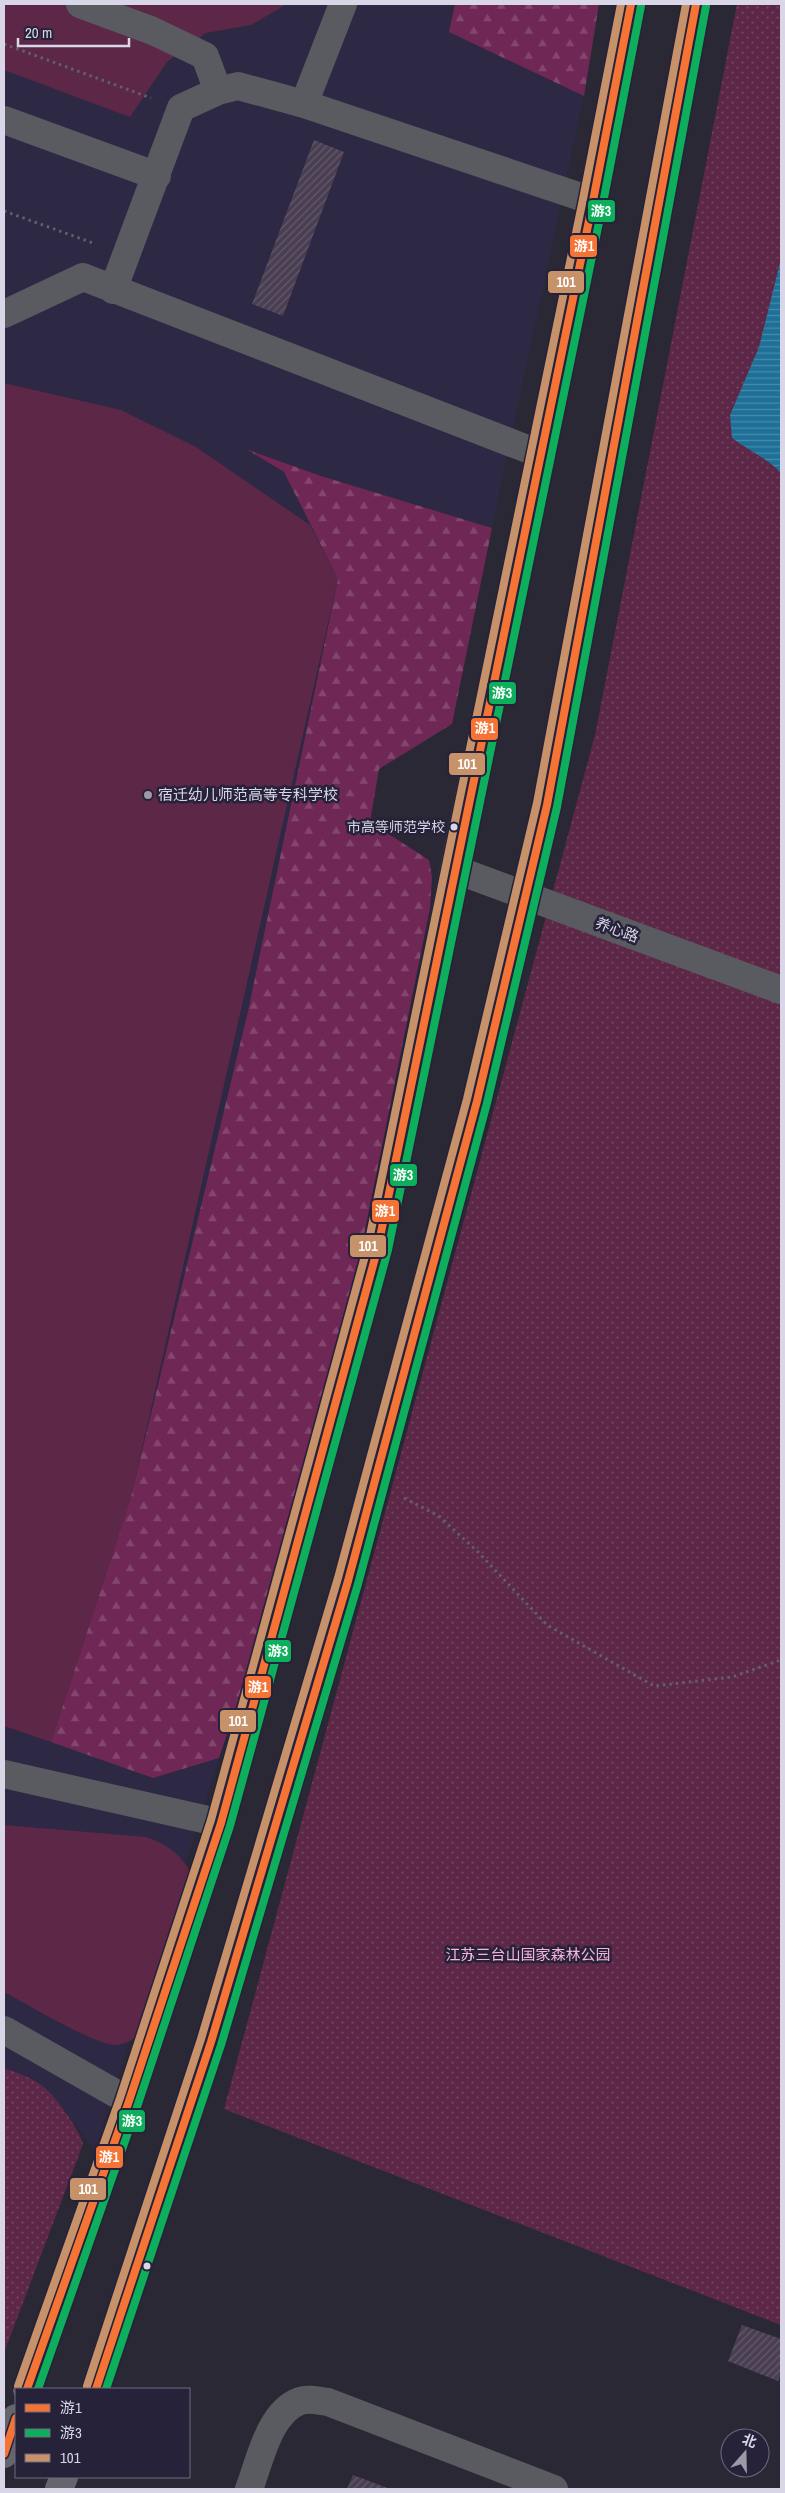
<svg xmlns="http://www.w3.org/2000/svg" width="785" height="2493" font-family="'Archivo Narrow','Noto Sans SC',sans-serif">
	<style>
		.built { fill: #2d2843 }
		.green { fill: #5d2748 }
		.forest { fill: url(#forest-firs) }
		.park { fill: url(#park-dots) }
		.water { fill: url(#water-rules) }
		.building { fill: url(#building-hatch) }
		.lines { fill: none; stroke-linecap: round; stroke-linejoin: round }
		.path { stroke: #606066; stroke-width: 3; stroke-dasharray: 2.5 4; stroke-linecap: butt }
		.minor { stroke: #5a5b60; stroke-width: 28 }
		.major { stroke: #64656d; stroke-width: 28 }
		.bus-1-casing { stroke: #26223a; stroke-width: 11 }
		.bus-2-casing { stroke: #26223a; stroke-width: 11 }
		.bus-3-casing { stroke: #26223a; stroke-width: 11 }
		.bus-1 { stroke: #f57335; stroke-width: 8 }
		.bus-2 { stroke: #0daf5c; stroke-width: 8 }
		.bus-3 { stroke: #c7916a; stroke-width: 8 }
		.poi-dot { fill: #9c9aa8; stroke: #26223a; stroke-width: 2 }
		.bus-dot { fill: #d9d7e7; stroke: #26223a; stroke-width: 2 }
		.labels { text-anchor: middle; stroke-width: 5; stroke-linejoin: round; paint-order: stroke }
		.bus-label { font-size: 14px; fill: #d9d7e7; stroke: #26223a; text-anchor: end }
		.poi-label { font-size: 15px; fill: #d9d7e7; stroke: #26223a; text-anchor: start }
		.street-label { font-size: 15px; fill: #d9d7e7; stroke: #26223a }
		.park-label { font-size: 15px; fill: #fab3d8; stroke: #26223a }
		.line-badge { stroke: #26223a; stroke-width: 2 }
		.badge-label { font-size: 14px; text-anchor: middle; font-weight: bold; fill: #fff }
	</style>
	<defs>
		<pattern id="forest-firs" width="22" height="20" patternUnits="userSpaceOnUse" patternTransform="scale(1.25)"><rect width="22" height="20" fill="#6f2755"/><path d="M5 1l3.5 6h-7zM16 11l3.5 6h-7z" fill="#83466d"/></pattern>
		<pattern id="park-dots" width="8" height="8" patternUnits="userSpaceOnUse" patternTransform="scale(1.25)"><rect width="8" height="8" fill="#5d2748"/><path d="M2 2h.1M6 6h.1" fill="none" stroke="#744662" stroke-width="1.8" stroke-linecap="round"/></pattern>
		<pattern id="water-rules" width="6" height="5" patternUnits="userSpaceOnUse" patternTransform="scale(1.25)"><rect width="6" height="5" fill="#1e7097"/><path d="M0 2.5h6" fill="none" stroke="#498aaa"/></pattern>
		<pattern id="building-hatch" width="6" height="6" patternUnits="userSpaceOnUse" patternTransform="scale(1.25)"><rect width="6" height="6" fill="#4a3f52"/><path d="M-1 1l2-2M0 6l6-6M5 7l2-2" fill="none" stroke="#645a6b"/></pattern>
	</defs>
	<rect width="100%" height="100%" fill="#2a2834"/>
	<path class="built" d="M4 4H455L449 32 584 96 492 528 321 476 249 450 284 472 338 579 248 1011 130 1501 51 1741 153 1778 219 1758 95 2150 42 2085 4 2068Z"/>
	<path class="green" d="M4 4H287L251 25 206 33 167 62 130 117 4 70Z
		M4 383 121 410 196 447 310 525 338 579 130 1502 51 1742 4 1726Z
		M4 1825 146 1837C169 1845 182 1855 193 1877L143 2033C135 2038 125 2045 115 2045 93 2044 27 2004 4 1992Z"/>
	<path class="forest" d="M455 4H599L584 96 449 32Z
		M246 449 321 476 492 528 452 724 379 769 370 822 429 860 432 877 430 908 361 1250 237 1704 219 1758 153 1778 51 1742 130 1501 248 1011 338 579 284 472Z"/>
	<path class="park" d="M737 4H781V2325L224 2109 595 735Z
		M4 2068C16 2072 29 2077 40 2084 52 2091 80 2130 83 2144L4 2353Z"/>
	<path class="water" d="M781 259V473C768 459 748 450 732 438L730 415 759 347Z"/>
	<path class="building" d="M314 140 344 152 283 316 252 304Z
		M742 2325 781 2339V2373L778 2381 728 2361Z
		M353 2475 390 2489H347Z"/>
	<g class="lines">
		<path class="path" d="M4 44 151 98
			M4 211 93 243
			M404 1498 439 1516 478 1552 547 1625 654 1686 732 1677 781 1660"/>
		<path class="minor" d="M80 4 153 31 205 56 218 91
			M304 104 343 4
			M4 120 157 176
			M113 290 181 108 218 91 238 86 304 104 593 201
			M4 314 83 277 540 454
			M454 869 781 990
			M4 1774 221 1823
			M4 2030 129 2101
			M249 2489C260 2461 269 2412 300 2401 308 2398 320 2401 328 2402L554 2489"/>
		<path class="major" d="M27 2389 129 2101 221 1823 378 1247 454 869 593 201 631 4
			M96 2389 211 2042 348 1581 477 1101 547 805 696 4
			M4 2454 16 2418
			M59 2489 64 2477"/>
		<defs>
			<path id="bus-1" d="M27 2389 129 2101 221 1823 378 1247 593 201 631 4
				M96 2389 211 2042 348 1581 477 1101 547 805 696 4
				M4 2454 16 2418"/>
			<path id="bus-2" d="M38 2389 138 2104 230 1826 388 1250 603 203 641 6
				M106 2389 221 2045 358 1584 487 1103 557 807 706 6"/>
			<path id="bus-3" d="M18 2386 120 2098 211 1820 368 1245 583 199 621 4
				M87 2386 201 2039 338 1578 467 1099 537 803 686 4"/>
		</defs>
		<use href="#bus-1" class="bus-1-casing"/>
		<use href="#bus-2" class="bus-2-casing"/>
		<use href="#bus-3" class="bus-3-casing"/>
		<use href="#bus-1" class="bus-1"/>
		<use href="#bus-2" class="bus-2"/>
		<use href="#bus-3" class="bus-3"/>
	</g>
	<circle class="poi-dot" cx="148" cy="795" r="5"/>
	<g class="bus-dot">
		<circle cx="454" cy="827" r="4.5"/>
		<circle cx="147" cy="2266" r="4.5"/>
	</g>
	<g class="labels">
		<g class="bus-label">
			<text x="445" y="832">市高等师范学校</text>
		</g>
		<g class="poi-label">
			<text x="158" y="800">宿迁幼儿师范高等专科学校</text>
		</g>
		<g class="street-label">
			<text transform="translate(617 930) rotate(20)" y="5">养心路</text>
		</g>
		<g class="park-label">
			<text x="528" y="1960">江苏三台山国家森林公园</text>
		</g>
	</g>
	<g class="line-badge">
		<rect x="587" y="199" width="29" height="24" rx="5" fill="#0daf5c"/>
		<rect x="569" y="234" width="29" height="24" rx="5" fill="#f57335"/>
		<rect x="547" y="270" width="38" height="24" rx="5" fill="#c7916a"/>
		<rect x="488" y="681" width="29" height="24" rx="5" fill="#0daf5c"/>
		<rect x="470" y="717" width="29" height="24" rx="5" fill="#f57335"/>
		<rect x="448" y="752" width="38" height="24" rx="5" fill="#c7916a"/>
		<rect x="389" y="1163" width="29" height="24" rx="5" fill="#0daf5c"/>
		<rect x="371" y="1199" width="29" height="24" rx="5" fill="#f57335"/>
		<rect x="349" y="1234" width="38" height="24" rx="5" fill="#c7916a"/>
		<rect x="264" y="1639" width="28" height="24" rx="5" fill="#0daf5c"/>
		<rect x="244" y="1675" width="28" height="24" rx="5" fill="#f57335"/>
		<rect x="219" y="1709" width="38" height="24" rx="5" fill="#c7916a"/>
		<rect x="118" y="2109" width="28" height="24" rx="5" fill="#0daf5c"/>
		<rect x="95" y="2145" width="29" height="24" rx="5" fill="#f57335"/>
		<rect x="69" y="2177" width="38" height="24" rx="5" fill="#c7916a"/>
	</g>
	<g class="badge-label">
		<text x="601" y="216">游3</text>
		<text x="584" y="251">游1</text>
		<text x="566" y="287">101</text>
		<text x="502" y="698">游3</text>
		<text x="485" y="733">游1</text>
		<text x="467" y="769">101</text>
		<text x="403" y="1180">游3</text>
		<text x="385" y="1216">游1</text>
		<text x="368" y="1251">101</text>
		<text x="278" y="1656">游3</text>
		<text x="258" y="1692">游1</text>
		<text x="238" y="1726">101</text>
		<text x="132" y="2126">游3</text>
		<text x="109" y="2162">游1</text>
		<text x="88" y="2194">101</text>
	</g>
	<rect width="785" height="2493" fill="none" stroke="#d9d7e7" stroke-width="10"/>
	<rect x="15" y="2388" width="175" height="90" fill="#26223a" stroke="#6e6a7f"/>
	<rect x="25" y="2404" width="25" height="8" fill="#f57335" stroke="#6e6a7f"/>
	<text x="60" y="2413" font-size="15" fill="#d9d7e7">游1</text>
	<rect x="25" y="2429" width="25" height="8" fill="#0daf5c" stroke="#6e6a7f"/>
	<text x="60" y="2438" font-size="15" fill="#d9d7e7">游3</text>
	<rect x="25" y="2454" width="25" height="8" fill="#c7916a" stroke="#6e6a7f"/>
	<text x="60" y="2463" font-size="15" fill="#d9d7e7">101</text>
	<g transform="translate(745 2453) rotate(20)"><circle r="24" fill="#26223a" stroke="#6e6a7f"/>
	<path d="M0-4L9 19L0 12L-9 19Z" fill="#9c9aa8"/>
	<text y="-8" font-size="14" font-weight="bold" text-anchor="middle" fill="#d9d7e7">北</text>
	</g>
	<path d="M18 38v8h111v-8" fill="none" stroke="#d9d7e7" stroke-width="2.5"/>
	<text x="25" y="38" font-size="15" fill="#d9d7e7" stroke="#26223a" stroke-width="4" paint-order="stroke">20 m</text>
</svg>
